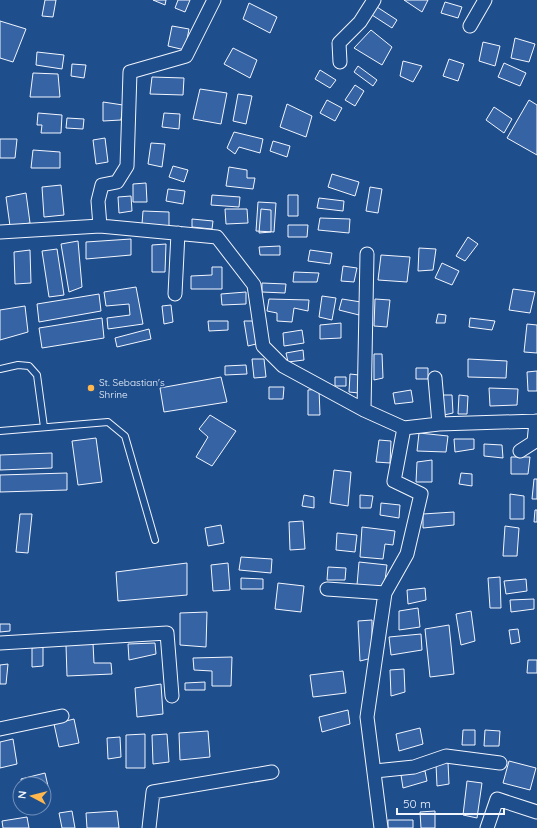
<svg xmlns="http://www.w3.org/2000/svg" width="537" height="828" font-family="Quicksand,sans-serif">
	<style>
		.building { fill: #3563a3; stroke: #f2f6ff }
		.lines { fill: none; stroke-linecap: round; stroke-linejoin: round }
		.lane-casing { stroke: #f2f6ff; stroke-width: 8 }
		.street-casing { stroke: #f2f6ff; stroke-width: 15 }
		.lane { stroke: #1f4e8c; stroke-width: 6 }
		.street { stroke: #1f4e8c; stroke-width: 13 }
		.poi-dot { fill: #ffb74d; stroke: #1f4e8c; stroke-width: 1.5 }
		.labels { text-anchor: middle; stroke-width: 3; stroke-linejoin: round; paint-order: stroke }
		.poi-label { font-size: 10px; fill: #f2f6ff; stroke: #1f4e8c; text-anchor: start }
	</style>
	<rect width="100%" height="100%" fill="#1f4e8c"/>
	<path class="building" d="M45 0H56L53 17 42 16Z
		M153 0H166L165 5Z
		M178 0H190L185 12 175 8Z
		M404 0H428L422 12Z
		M445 2 462 7 458 18 441 13Z
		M249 3 277 17 270 33 243 19Z
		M377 7 397 20 392 28 372 15Z
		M0 21 26 29 13 62 0 58Z
		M172 26 189 29 185 50 168 46Z
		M371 30 392 47 382 65 354 48Z
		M515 38 535 44 529 62 511 58Z
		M483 42 500 46 495 66 479 61Z
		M233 48 257 60 250 78 224 64Z
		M37 52 64 55 62 69 36 65Z
		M449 59 464 64 458 81 443 76Z
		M403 61 422 66 413 82 400 76Z
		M504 63 526 73 520 86 498 77Z
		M72 64 86 65 84 78 71 76Z
		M358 66 377 80 373 86 354 72Z
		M320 70 336 80 330 88 315 79Z
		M33 73 58 74 60 97H30Z
		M152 77 184 78 183 95 150 94Z
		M355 85 364 91 355 106 345 100Z
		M200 89 227 93 221 124 193 119Z
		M238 94 252 96 246 124 233 121Z
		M327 100 342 108 335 121 320 113Z
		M529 100 537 105V155L507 138Z
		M103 102 123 105 121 120 103 121Z
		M287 104 312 116 306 137 280 127Z
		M494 107 512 119 504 133 486 120Z
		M38 113 62 115 61 133H41L42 125H37Z
		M164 113 180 114 179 129 162 127Z
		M67 118 84 119 83 129 66 128Z
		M234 132 263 139 260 153 239 147 235 154 227 148Z
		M105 138 108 162 96 164 93 140Z
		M0 139H17L15 158H0Z
		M273 141 290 146 287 157 270 151Z
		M151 143 165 144 162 167 148 164Z
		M33 150 60 152V168H31Z
		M173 166 188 170 184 182 169 177Z
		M229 167 247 170V178H255L253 189 226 186Z
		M332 174 359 182 355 196 328 187Z
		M146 183 147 202H133V184Z
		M61 185 64 215 44 217 42 187Z
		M370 187 382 189 378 213 366 211Z
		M168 189 185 191 183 204 166 201Z
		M26 193 30 223 10 226 6 197Z
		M212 195 240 197 239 207 211 205Z
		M288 195H298V216H288Z
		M131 196 132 211 119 213 118 197Z
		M319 198 344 201 343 211 317 208Z
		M258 202 276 203 274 232 256 231Z
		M225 209H247L248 223 226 224Z
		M261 209 271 210V232L259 233Z
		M143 211 169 212V226L142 224Z
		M320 218 350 219 349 233 318 230Z
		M192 219 213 221 212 229 192 227Z
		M288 225H308L307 237H288Z
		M468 237 478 244 465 261 456 256Z
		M131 239V255L86 259V242Z
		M78 241 82 287 69 292 61 244Z
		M166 244 165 272H152V245Z
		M280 246V255H260L259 247Z
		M419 248 436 249 433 270 418 271Z
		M57 249 64 295 49 297 42 251Z
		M30 250 31 283 15 284 14 252Z
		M310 250 332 253 330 264 308 261Z
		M381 255 410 257 407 282 378 280Z
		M442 263 459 271 452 285 435 278Z
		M343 266 357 268 354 282 341 281Z
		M212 267H222V289H191V276L212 275Z
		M294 272 319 273 317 282H293Z
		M262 283 286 284 285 293 262 292Z
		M136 287 143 324 108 329 107 318 130 315 129 304 106 306 104 292Z
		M513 289 535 292 530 313 509 310Z
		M246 292V304L222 305 221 294Z
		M99 294 101 311 39 322 37 304Z
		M322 296 336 298 332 320 319 317Z
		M269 299 309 300 308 311 294 308 292 322 277 321V313L267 311Z
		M342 299 361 302 359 315 339 310Z
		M375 299 390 300 387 327 374 326Z
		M171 305 173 322 164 324 162 306Z
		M25 306 28 332 0 340V310Z
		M438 314 446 315 445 323H436Z
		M102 318 104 338 42 348 39 328Z
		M470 318 495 321 492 330 469 327Z
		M208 321H228V330L209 331Z
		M244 321H254L256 344 248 346Z
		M341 323V338L320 339V325Z
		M527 324 537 325V353L524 352Z
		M149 329 151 339 117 347 115 338Z
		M302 330 304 343 284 346 283 333Z
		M303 350 304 360 288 362 286 353Z
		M374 354H382L383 378 374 380Z
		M252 359H264L266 377 254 378Z
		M468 359 507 361 506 378 468 377Z
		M246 365 247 374 225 375V366Z
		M416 368H428V379H416Z
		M537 371V391H528L527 372Z
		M350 374 359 375V393L349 392Z
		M221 377 227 402 164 412 160 388Z
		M335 377H346V386H335Z
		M269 387H284L283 399H269Z
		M489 388 518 389 517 405 490 406Z
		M319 389 320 415H308V390Z
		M411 390 413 402 395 404 393 393Z
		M443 395H452L453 413 444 415Z
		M459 395 468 396 467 414H458Z
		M210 415 236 431 212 466 196 457 208 437 199 429Z
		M419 433 448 436 446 452 417 451Z
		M96 438 102 482 78 485 72 441Z
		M454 439H474V449L455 452Z
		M379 440 391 441 390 463 376 462Z
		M484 444 502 445 503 458 484 456Z
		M52 453V468L0 470V455Z
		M511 457H530L528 474H511Z
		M432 460V482H416L417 462Z
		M334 470 351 472 348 506 330 503Z
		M67 473V490L0 492V475Z
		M461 473 472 474V486L459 484Z
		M534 479H537V499H532Z
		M510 494 524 496V519H510Z
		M304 495 314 497V508L302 506Z
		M360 495 373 496 371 508H360Z
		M381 503 400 505 399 518 380 515Z
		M535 510H537V522H534Z
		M454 512V525L423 528V514Z
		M20 514H32L28 553 16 552Z
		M303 521 305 549 290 550 289 522Z
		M221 525 224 543 208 546 205 528Z
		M505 526 519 528 517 556H503Z
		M362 527 395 531 393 545 385 544 383 559 360 557Z
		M337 533 357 535 355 552 336 550Z
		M241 557 272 559 271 573 239 570Z
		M359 562 387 565 384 588 357 585Z
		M187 563V595L118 601 116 572Z
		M228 563 230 590 213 591 211 565Z
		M328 567 346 568 345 580H327Z
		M500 577 501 608H490L488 578Z
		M241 578 263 579V589H241Z
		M526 579 527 591 506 594 504 581Z
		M278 583 304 586 301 612 275 609Z
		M425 588 426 600 408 604 407 590Z
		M534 599V609L511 612 510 600Z
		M418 608 420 627 399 630V611Z
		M471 611 475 641 461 645 456 614Z
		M207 612 206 647 180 645V613Z
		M372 620V658L360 661 358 621Z
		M0 624H10V631L0 632Z
		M449 625 454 674 430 677 425 629Z
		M518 629 520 642 511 644 509 630Z
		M421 634 422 650 391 655 389 637Z
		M93 643 94 663H111L112 674 67 676 66 645Z
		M155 643 156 654 129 660 128 644Z
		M43 647V666L32 667V648Z
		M232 657 231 686H212V671L194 670 193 658Z
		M528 660H537V673H527Z
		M8 664 6 684H0V665Z
		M404 669 405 692 391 696 390 670Z
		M343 671 346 693 313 697 310 675Z
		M205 682V690H185V683Z
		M161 684 163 714 137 717 135 688Z
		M348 710 350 724 322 732 319 717Z
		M74 719 79 743 59 747 54 724Z
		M420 728 423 744 399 751 396 734Z
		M463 730H475V745H462Z
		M485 730 500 731 499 746H484Z
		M208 731 210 757 180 760 179 733Z
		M145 734V768H126V735Z
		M167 734 169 762 153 764 152 735Z
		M120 737 121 757 108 759 107 738Z
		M13 739 17 764 0 768V742Z
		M509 761 536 768 530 790 503 783Z
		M448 762 449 784 437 786 436 764Z
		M425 771 427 781 403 788 401 775Z
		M45 773 50 795 44 797V784H22L21 779Z
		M467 781 482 783 477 818 463 815Z
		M72 811 75 828H62L59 813Z
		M117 811 119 828H87L86 813Z
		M435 811V828H421L420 812Z
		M27 817 29 828H3L2 821Z
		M388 820H413V828H388Z"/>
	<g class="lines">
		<defs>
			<path id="lane" d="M0 369 18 365 29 366 37 375 44 427
				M0 431 108 422 125 436 155 540"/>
			<path id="street" d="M470 26 485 0
				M340 62 339 43 360 22 374 0
				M100 226 98 201 102 185 117 182 127 166 130 72 186 56 214 0
				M0 232 100 226 217 237 254 285 263 346 283 366 364 410 404 428 394 481 421 494 407 554 385 593 367 717 381 828
				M175 294 178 233
				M435 378 439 424
				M364 410 367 254
				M404 428 439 424 537 421
				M520 451 534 442 536 421
				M327 589 385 593
				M0 643 167 633 172 696
				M0 729 62 716
				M375 771 414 767 446 756 500 763
				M149 828 153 792 272 772
				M487 828 497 799 537 812"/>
		</defs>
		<use href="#lane" class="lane-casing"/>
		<use href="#street" class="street-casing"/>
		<use href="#lane" class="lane"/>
		<use href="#street" class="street"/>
	</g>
	<circle class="poi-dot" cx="91" cy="388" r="4"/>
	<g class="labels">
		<g class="poi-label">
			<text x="99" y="386">St. Sebastian's<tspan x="99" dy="12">Shrine</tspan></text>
		</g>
	</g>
	<g transform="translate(32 796) rotate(277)"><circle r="19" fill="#1f4e8c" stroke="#7391ba"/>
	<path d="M0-3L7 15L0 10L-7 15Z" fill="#ffb74d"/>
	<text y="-6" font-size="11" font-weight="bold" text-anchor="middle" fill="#f2f6ff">N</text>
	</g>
	<path d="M397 808v6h107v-6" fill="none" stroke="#f2f6ff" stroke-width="2"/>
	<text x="403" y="808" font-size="12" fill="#f2f6ff" stroke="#1f4e8c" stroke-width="3" paint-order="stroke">50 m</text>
</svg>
